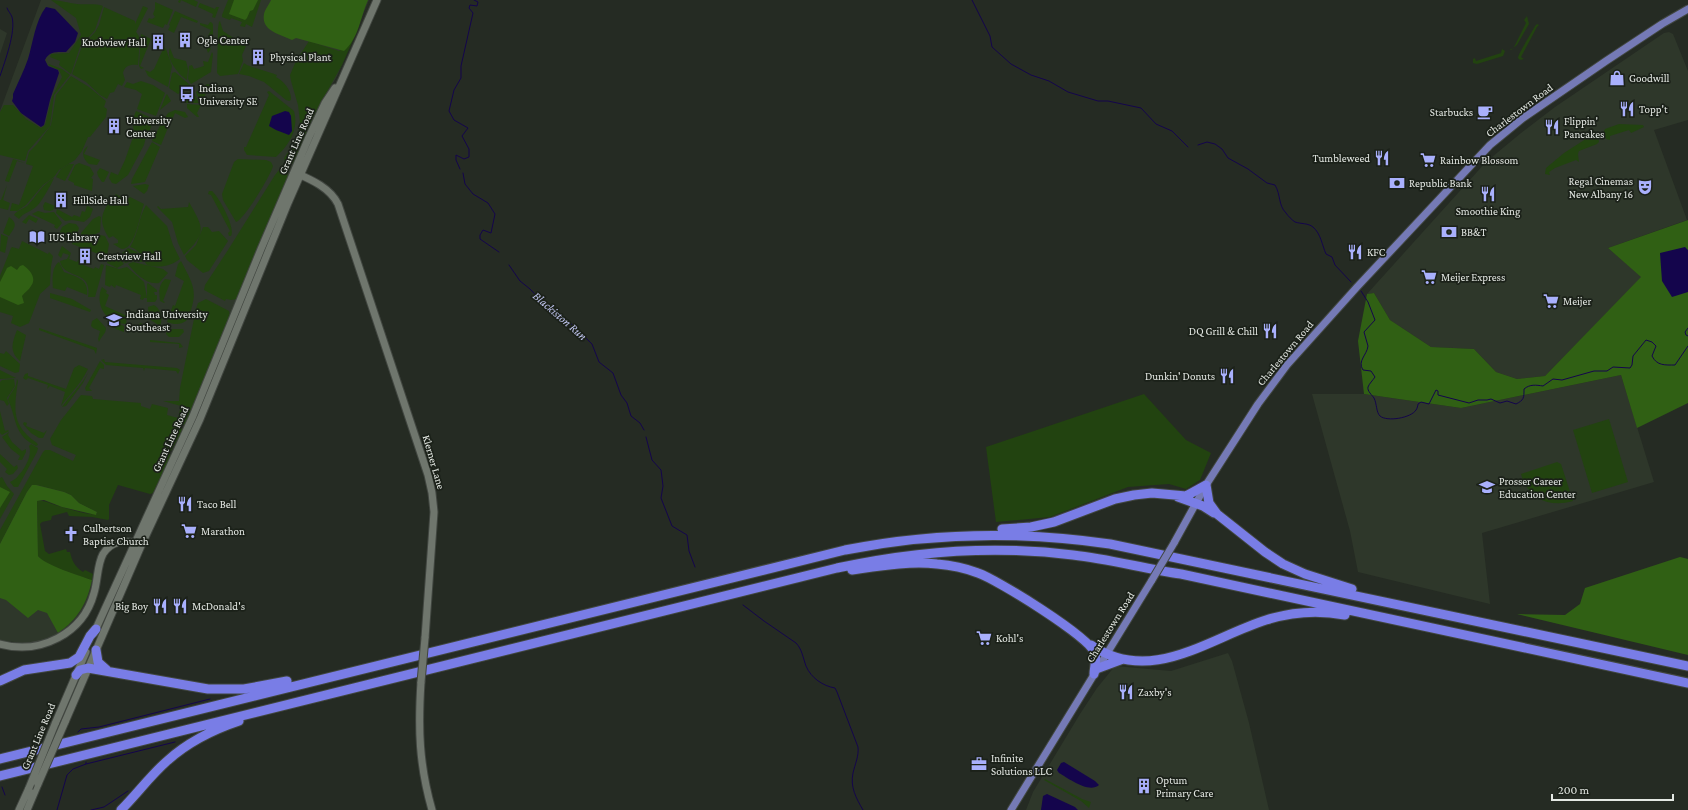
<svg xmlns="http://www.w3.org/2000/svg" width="1688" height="810" font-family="'Crimson Pro',serif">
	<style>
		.built { fill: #2e372a }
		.green { fill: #224310 }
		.forest { fill: #306014 }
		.water { fill: #14054c }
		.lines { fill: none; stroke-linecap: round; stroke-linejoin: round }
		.stream { stroke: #14054c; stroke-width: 1 }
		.secondary-casing { stroke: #414640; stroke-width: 9 }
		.primary-casing { stroke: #414640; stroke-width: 9 }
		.highway-casing { stroke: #414640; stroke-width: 11 }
		.secondary { stroke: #6f766d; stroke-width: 7 }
		.primary { stroke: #757ab6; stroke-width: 7 }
		.highway { stroke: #797de6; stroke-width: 9 }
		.secondary-bridge-casing { stroke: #414640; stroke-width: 9; stroke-linecap: butt }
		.primary-bridge-casing { stroke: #414640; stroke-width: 9; stroke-linecap: butt }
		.secondary-bridge { stroke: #6f766d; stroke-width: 7 }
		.primary-bridge { stroke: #757ab6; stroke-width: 7 }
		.labels { text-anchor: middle; stroke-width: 3.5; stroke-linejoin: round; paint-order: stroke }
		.poi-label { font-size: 11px; fill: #e4e8e3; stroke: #1b2119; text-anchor: start }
		.street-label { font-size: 11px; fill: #e4e8e3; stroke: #1b2119 }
		.water-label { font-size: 12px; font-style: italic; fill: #c0c5ef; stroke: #1b2119 }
	</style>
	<rect width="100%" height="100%" fill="#252b23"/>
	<path class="built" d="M41 0H369L337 76 314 115 216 348 153 490 113 480 36 501 37 559 92 581 89 596 82 611 72 623 53 638 28 644 0 640V111Z
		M0 29 7 33 0 54Z
		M1669 32 1673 34 1688 71V120L1654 130 1687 220 1608 248 1642 277 1545 376 1517 379 1496 372 1474 349 1431 347 1390 320 1374 293 1367 294 1486 162 1521 133 1555 107 1664 33Z
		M1621 375 1654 482 1482 533 1490 604 1358 572 1350 531 1312 394H1364L1461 408Z
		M1228 653 1232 661 1249 723 1269 810H1026L1033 792 1080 714 1097 688 1115 666 1171 671Z"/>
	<path class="green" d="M51 0C60 0 68 3 77 4 86 5 95 3 103 6L95 30 80 47 71 74 59 65 60 61 50 57 51 54 69 53 81 35 76 18Z
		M179 0H194L198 2 196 7 181 0 180 3 178 2Z
		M228 0H261L252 27 246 24 245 27 240 26 242 22 231 18 230 20 222 17V15Z
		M155 2 173 10 167 25 165 24 163 28 147 22 149 18 152 19 155 17 153 14 155 9Z
		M200 3 215 9 216 7H219L215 18 212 17 213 14 198 7Z
		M143 6 148 8 136 32 135 30 140 38 138 65C131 64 125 65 123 73L125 80 122 86 118 84 114 92 110 93 107 99 100 95 86 82 72 74 82 46 95 32 99 25 104 7 135 21V28V24Z
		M175 11 198 21 197 23 181 17 174 33 168 30 170 26 169 25Z
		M1527 16 1529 24 1517 45 1511 50 1510 49H1513L1526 23 1524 20Z
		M220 21 223 31 238 41V43L246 46 242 55 243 61 238 74 220 76 217 73 218 28 219 22Z
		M210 22H211L213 24V42L212 43 208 36 211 30 200 25V23L208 25Z
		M1537 24 1539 25 1537 27 1521 57 1524 59 1520 60 1518 58C1518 54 1532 32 1535 26Z
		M141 34 151 39 140 66 144 68 141 69 139 66Z
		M205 37 211 49 208 53 205 45H201Z
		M354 38 342 65 314 115 294 161 292 164H288L285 162 284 158 298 138 300 122 298 105 291 81 290 75 296 61 309 41 339 51 350 44Z
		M164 47 166 49 172 66 168 87 148 76 145 70 150 72 154 69Z
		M170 48 174 58 186 61 188 69 187 80C179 75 165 59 170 48Z
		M1502 49 1505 51 1503 56 1477 64 1473 63V59L1475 58 1476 61 1501 53Z
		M212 52 213 54 211 72 191 84 188 79 189 66 192 65 194 69 204 66 203 61 208 62Z
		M244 63C246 66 269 72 277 75L276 77C284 81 292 91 291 100L289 101 286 100 264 82 249 76 239 74Z
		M49 64 62 69 70 75 54 95 50 126 28 151 25 161 0 155V112L4 105H13L26 119 41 128 45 125 52 97 62 77 59 70 48 65Z
		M175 72 190 85 178 94 169 88 172 73Z
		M71 76 89 87 106 101 104 107 107 109 106 117 90 137H88L82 151 75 160 59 170 54 177 43 185 26 205 17 211H10L12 203 19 205 33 166 26 164 29 152 37 144 51 125 56 95Z
		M141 81 153 85 165 93 156 116 137 109 142 94 136 90 124 87 127 82 133 84Z
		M207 84 211 85 212 87 211 89H208L201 104 196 92Z
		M269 91 294 111C299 130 289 145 276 157L247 155 244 150V147H246L269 95 267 92Z
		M194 93 199 103H186L187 98Z
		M167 94 171 101 160 110 166 95Z
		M187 104 201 105 197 113 199 117H197L187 108Z
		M175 110 185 112 188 117 185 118 175 113 170 124 163 121 168 113Z
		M136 111 154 119 149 132 134 131 132 121Z
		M162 122 169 125 161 145 152 141Z
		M1619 124 1643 125 1644 127 1631 133 1629 130 1610 136V140L1606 139 1603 133 1605 129Z
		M1592 135 1598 136 1599 142 1597 144 1579 151 1578 154 1579 162 1576 160 1555 168 1549 172 1550 175 1545 174 1546 168 1564 153Z
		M136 136 146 137 144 145 128 175 116 184 112 183 109 178 111 172 118 175 125 160 132 140Z
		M152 142 160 147 145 182 131 184 132 179Z
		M88 146 84 154 100 160 97 165 89 164C83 159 80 151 88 146Z
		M13 159 25 163 17 161 9 182 5 181Z
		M238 159 266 160 271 162 273 166C271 175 244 220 236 222L223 200 222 194 234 162Z
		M79 163 90 167 94 174 91 178 93 179 92 191 74 185V183L68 180 75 165Z
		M69 164H74L65 181 56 177 61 169Z
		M100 168 109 172 104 182H102L98 176 97 172Z
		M282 169 287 172 288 177 237 299 231 300 226 299 225 301 206 291 204 290 205 285 228 250 275 175 279 170Z
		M54 178C51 185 42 201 37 206 31 212 24 212 19 219L14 215C17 210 23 209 27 206 36 197 42 184 54 178Z
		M145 184 149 185 147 191 144 194 133 186Z
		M7 185 3 200 10 203 8 210 0 208V200H1Z
		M209 191H212C219 197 236 228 231 236H229L228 233 230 231 211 195 208 194Z
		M116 194 126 200 130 197 144 204C140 214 135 250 122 249 119 248 115 245 113 244L118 243V240L113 236 109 238C96 218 103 210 116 194Z
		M45 202 55 206 53 210 50 211 44 210 43 206Z
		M189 202C204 229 207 232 184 255L178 243 172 222 157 207 158 206 161 209 188 207Z
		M83 203 93 209 90 217 84 222 72 220 65 221 56 213 57 209 72 217 74 215 80 217 82 211 85 212 87 206Z
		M146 205 167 226 173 245 180 259C169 267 160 268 147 265 141 257 140 250 130 247 139 232 138 219 146 205Z
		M38 211 45 213 54 212 62 223 57 229 54 227 55 225 32 214Z
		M29 215 38 219 36 223 29 219 26 224 22 222Z
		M99 216 101 217 100 232 89 237 81 235V233L93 219Z
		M9 217C19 224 14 228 9 236L3 233Z
		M69 223 76 224 79 228 77 234 69 237 63 235 60 232 62 227Z
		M203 227H208L212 232 219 231 228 241 209 271 203 273 187 260 185 256 196 245Z
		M1 234 8 237 5 253 0 251Z
		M100 235 105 236 109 244 107 256 105 255 104 257 106 258 104 262 103 261 104 259 100 257 101 255 72 244 73 240C80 235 91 238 100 235Z
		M22 241 48 254 49 252 53 256 51 266 50 285 40 294 29 323 20 327 11 323 13 316 0 312V276L11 248 12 247 19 249Z
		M62 246 71 253 69 259 77 262 78 260 83 262V265L94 269 95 267 99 269 101 264 104 265 95 297H88C93 269 63 280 60 261L67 259 69 255 63 253 61 258 58 255Z
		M128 248 137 252 143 262 132 261 125 263 120 255Z
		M118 256 124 264 117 268 107 263 108 260Z
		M181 261C194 286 199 292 187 320 182 325 174 325 167 322L173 305 175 306 184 281 175 276 178 264Z
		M59 262 64 272C76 277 89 278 87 295L67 287 65 291 53 288C52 280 52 266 59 262Z
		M133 262 163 269 168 273 159 283C146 285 135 273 128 264Z
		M106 265 119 269 127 267 144 282 147 298H144L143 300 140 299 141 295 116 285 115 288 111 285 110 287 105 285Z
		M165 279 171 280 163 301 165 302 164 303 160 301C159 292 158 286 165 279Z
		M148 283 157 290V292H154L155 295H157V299L155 302H147V284Z
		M102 287 107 291 106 293 109 295 105 306 127 316 126 324C106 324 94 304 102 287Z
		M50 293 72 299 91 310 90 312 50 298Z
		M206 299 229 311 230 317 185 424 183 425 176 424V426L183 429 171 451 164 450 163 452 170 454 171 456 153 493 150 494 118 485 109 505V519L108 520 92 517 69 516 67 512 52 516 51 520 42 522 40 524 45 551 49 554 66 549 67 552H70C72 561 75 567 83 572L85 570 93 574 92 580C79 576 45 566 38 556L37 501C47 500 52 505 62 507 72 510 87 515 97 514V512L79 503 71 495 64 492 37 485H32L27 492 0 544V530L43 452 45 450H50L73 461 76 455 52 445 50 439 61 420 81 395 92 396 93 399 141 403V406L150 409 152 404 168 408 167 415 178 418 181 406 163 401H179L180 388 196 309 198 303Z
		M154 305C161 309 163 319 160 326L149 319 148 307Z
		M97 318 106 328C106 334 101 336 99 342L98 339 100 331 93 328 91 326 92 321Z
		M108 319 124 326V332L116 329Z
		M140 323 143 324 141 328 145 330 148 325 156 329 151 331 134 329 138 327Z
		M39 328 97 348 96 354 94 350 39 330Z
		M173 329H183L184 332 179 337H169L166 334 167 330Z
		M17 330 26 335 20 361C9 351 12 343 17 330Z
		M150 340 180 343 183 347 179 348V344L150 342Z
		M6 351 20 364 19 372 15 373 0 366V353L4 354Z
		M104 359 105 362 177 368 180 370 178 374 176 371 145 368 144 371 143 368 106 365 101 360Z
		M100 361 104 365V369L100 368 89 388 92 391H86L85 388Z
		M79 365 88 369C81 384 71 393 61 406L65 392 50 386 47 389 48 385 28 378 26 380 23 378 25 374 28 373V376L66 389 74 368Z
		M0 370 16 378 0 379Z
		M89 371 83 383 66 406 62 407C71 394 82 385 89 371Z
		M14 379 15 386 7 398 9 404 7 406 4 401 0 400V382L2 380Z
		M17 379 18 381C14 409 11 425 37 443L38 445 36 446C13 435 17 418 8 400 11 390 16 391 17 379Z
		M1144 394 1186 440 1211 453 1200 480 1186 489 1169 484 1128 487 1050 517 996 522 986 447Z
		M0 411 5 431 8 430 9 431 2 435 0 433Z
		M1609 419 1628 482 1592 493 1573 430Z
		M24 422 27 423 26 426 44 433 47 430 43 438H39L31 433 23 424Z
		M9 432 8 435 12 442 22 451 26 449V452L22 460H18L20 456 11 449 2 437Z
		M31 444 38 448 37 452 18 487H14L10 482C13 480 16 479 18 476 24 470 33 455 29 446Z
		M0 454 14 467 17 465 18 468 13 474 9 475 5 472 7 469 0 462Z
		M1557 462 1561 464 1573 501C1548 508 1528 498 1521 474Z
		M2 477 7 486 14 494 0 519V478Z
		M1045 779 1082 799 1091 802 1089 808 1081 801 1044 780Z"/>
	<path class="forest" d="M234 0H258L253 10 250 11 247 18 245 20 229 14Z
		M271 0H368C360 18 359 38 344 51L296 38 292 40C279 34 261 31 264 14 265 9 269 5 271 0Z
		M1688 220V403L1637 428 1621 375 1461 408 1364 394 1358 341 1367 294 1374 293 1390 320 1431 347 1474 349 1496 372 1517 379 1545 376 1641 277 1608 248Z
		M23 265C30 270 37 278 31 286 29 290 25 292 22 296L24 303 18 305 0 297V282L7 268 11 266 17 270 20 266Z
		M32 485H36L64 492 71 495 79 503 97 512 96 515 62 507 44 500 37 501 38 556C45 565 80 576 92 580 87 603 78 619 58 633L47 613 38 610 28 618 6 600 0 598V544L27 492Z
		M0 487 10 492 0 508Z
		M1680 557 1688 559V655L1517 614 1565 615 1580 604 1585 588Z"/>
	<path class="water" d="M46 7 55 9 78 33 75 42 66 52C57 52 49 51 45 60L48 66 58 70 59 73 50 100 44 125 41 127 21 113 12 101 13 98V94C18 82 24 71 28 59 33 43 35 21 46 7Z
		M285 111 289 112 291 116 292 131 289 135 276 130 269 126 272 116Z
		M1685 247 1688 250V292L1672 297 1662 281 1660 253Z
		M1064 762 1095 781 1099 785C1089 794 1068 778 1059 773L1057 770 1061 763Z
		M1047 794 1075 807 1078 810H1041L1043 796Z"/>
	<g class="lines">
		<path class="stream" d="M972 0 990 36 992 47 1011 64 1031 75 1049 81 1068 92 1098 101H1108L1141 108 1156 124 1172 131 1188 147
			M0 76C5 61 16 32 12 17 11 14 8 11 7 8
			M1198 145 1207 142 1215 144 1222 149 1228 158 1248 169 1267 183 1275 185C1281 195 1278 205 1286 213 1288 216 1292 220 1295 222 1301 224 1308 223 1313 227 1321 234 1322 245 1326 254L1332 257 1335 265 1351 282
			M460 169 456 160V155L464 159 469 157V149L462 136 468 128 454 120 449 111 454 90 461 78V66L473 13 469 8 470 5 477 6 478 2 474 0
			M463 173 465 184 473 194 488 203 495 214 491 233 483 230 480 235V239L499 252
			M509 265 520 281 530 289 548 308 565 318 592 344 599 362 613 373 621 395 627 403 631 416 640 423 644 430
			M1361 291 1368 302 1375 320 1364 332 1368 346C1367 355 1357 361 1363 370L1371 371 1375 377C1373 380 1369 384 1368 387 1367 391 1372 395 1374 398 1377 404 1376 412 1380 416 1387 422 1411 418 1416 410 1417 409 1418 405 1418 404L1421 402 1429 404 1436 390 1438 391V395L1469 403 1478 400H1487L1491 399 1500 403 1507 401 1516 404C1524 400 1524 398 1524 389 1530 384 1536 385 1543 386L1553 379 1562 380 1594 371H1607L1613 367 1630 368 1632 365 1633 356 1646 340 1652 342 1656 346 1652 356C1657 366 1665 365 1675 365L1688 346
			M1688 328 1685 332 1686 335 1688 336
			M646 437 652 460 661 470 663 486 661 498 672 526 687 535 689 551 695 567
			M743 605 764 621 796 643C802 649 803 658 806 666 811 678 823 686 835 688L837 692 858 747C859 756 855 764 853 773 850 787 856 798 863 810
			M78 732 81 729 99 727 210 699
			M86 764 175 742
			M2 787 5 795
			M57 810 67 775 73 769 86 764V762
			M91 810 104 807 128 791"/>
		<defs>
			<path id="secondary" d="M296 173C312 180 330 188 338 204L428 475 432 493 434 512 425 638
				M94 633 193 416 261 249 309 137 325 103 335 88
				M0 644C40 655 83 634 94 593 98 580 97 565 103 554 111 541 125 539 138 544
				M421 682C418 729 419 764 432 810
				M65 722 141 546 200 419 288 203 377 0
				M55 724 86 652
				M19 810 29 788
				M27 810 38 784"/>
			<path id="primary" d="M1174 543 1206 485 1258 404 1287 365 1357 287 1490 145 1523 118 1606 61 1662 24 1688 9
				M1011 810 1152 580"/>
			<path id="highway" d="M1178 497 1203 506 1214 513
				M1002 529 1031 527 1054 522 1115 499 1134 495 1152 493 1186 496 1206 485 1209 503 1217 514 1265 552 1283 564 1305 574 1352 589
				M852 570C880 566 909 561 937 564 950 565 965 568 978 573 998 580 1088 636 1095 653 1097 659 1094 668 1094 674
				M1091 645C1151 686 1209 638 1266 620 1291 612 1319 610 1345 615
				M96 650 98 662 107 670
				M1096 669 1123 659
				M76 675 80 670 88 668 208 689H244L287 681
				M0 681 24 670 70 663 79 657 90 636 96 629
				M0 759 845 550C935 532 1020 531 1110 544L1688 666
				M0 776 837 568C915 551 994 545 1073 555 1110 559 1145 569 1181 574L1688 683
				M121 810C137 794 150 776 167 761 188 742 212 730 239 721"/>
		</defs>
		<use href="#secondary" class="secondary-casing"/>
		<use href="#primary" class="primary-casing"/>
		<use href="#highway" class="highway-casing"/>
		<use href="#secondary" class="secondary"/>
		<use href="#primary" class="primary"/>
		<use href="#highway" class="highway"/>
		<defs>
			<path id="secondary-bridge" d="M421 682 425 638
				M38 784 65 722
				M29 788 55 724"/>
			<path id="primary-bridge" d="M1152 580 1174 543"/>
		</defs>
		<use href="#secondary-bridge" class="secondary-bridge-casing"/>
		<use href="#primary-bridge" class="primary-bridge-casing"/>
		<use href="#secondary-bridge" class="secondary-bridge"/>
		<use href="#primary-bridge" class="primary-bridge"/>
	</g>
	<defs>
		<symbol id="building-bare" viewBox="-9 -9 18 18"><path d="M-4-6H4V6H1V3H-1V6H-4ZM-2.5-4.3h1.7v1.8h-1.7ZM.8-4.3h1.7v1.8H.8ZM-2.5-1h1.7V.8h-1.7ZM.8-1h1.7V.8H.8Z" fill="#a9b0fc" stroke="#1b2119" stroke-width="2.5" paint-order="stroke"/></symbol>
		<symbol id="shop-bare" viewBox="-9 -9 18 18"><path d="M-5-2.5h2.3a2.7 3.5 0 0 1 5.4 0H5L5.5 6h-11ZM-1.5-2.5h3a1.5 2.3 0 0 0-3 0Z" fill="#a9b0fc" stroke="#1b2119" stroke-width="2.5" paint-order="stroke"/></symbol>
		<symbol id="bus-bare" viewBox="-9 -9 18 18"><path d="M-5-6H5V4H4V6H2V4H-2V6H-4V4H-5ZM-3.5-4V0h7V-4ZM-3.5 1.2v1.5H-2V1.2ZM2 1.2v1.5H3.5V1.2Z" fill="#a9b0fc" stroke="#1b2119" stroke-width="2.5" paint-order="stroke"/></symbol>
		<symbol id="restaurant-bare" viewBox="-9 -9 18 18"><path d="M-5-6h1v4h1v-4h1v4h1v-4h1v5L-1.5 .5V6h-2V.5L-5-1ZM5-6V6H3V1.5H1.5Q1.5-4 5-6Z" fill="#a9b0fc" stroke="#1b2119" stroke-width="2.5" paint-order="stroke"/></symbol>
		<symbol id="cafe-bare" viewBox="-9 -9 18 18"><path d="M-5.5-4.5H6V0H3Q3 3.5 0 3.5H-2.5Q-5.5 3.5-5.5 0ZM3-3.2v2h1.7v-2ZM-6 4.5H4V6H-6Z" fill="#a9b0fc" stroke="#1b2119" stroke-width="2.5" paint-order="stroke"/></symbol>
		<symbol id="supermarket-bare" viewBox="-9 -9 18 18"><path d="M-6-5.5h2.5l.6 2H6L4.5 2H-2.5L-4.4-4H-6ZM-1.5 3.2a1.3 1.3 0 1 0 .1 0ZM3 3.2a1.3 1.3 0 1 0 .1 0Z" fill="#a9b0fc" stroke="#1b2119" stroke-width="2.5" paint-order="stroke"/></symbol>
		<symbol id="bank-bare" viewBox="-9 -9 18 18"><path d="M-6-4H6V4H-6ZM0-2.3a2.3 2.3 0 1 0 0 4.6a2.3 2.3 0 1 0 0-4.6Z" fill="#a9b0fc" stroke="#1b2119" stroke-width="2.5" paint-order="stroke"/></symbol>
		<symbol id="theatre-bare" viewBox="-9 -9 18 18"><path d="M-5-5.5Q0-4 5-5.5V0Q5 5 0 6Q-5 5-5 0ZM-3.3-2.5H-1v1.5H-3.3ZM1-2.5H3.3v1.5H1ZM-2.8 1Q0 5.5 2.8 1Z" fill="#a9b0fc" stroke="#1b2119" stroke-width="2.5" paint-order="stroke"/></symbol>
		<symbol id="library-bare" viewBox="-9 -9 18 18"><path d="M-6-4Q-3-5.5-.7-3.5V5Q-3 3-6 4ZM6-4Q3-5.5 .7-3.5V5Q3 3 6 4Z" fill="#a9b0fc" stroke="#1b2119" stroke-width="2.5" paint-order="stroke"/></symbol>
		<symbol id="university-bare" viewBox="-9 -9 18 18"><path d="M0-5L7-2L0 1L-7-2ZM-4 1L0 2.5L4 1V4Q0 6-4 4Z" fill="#a9b0fc" stroke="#1b2119" stroke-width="2.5" paint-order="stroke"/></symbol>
		<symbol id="school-bare" viewBox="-9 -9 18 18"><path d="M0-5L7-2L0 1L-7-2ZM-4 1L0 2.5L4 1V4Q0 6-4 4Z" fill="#a9b0fc" stroke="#1b2119" stroke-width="2.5" paint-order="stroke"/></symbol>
		<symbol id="church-bare" viewBox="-9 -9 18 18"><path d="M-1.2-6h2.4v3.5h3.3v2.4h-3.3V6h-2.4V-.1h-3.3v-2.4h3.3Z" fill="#a9b0fc" stroke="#1b2119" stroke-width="2.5" paint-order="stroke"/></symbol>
		<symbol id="office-bare" viewBox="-9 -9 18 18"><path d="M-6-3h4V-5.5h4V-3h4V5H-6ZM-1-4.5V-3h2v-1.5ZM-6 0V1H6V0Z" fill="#a9b0fc" stroke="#1b2119" stroke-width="2.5" paint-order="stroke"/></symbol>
	</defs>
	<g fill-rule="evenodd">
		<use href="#building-bare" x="174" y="29" width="22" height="22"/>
		<use href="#building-bare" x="147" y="31" width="22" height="22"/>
		<use href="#building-bare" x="247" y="46" width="22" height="22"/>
		<use href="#shop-bare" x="1606" y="67" width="22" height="22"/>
		<use href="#bus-bare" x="176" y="83" width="22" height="22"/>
		<use href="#restaurant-bare" x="1616" y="98" width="22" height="22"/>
		<use href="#cafe-bare" x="1474" y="101" width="22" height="22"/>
		<use href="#building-bare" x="103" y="115" width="22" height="22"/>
		<use href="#restaurant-bare" x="1541" y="116" width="22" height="22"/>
		<use href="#restaurant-bare" x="1371" y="147" width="22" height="22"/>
		<use href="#supermarket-bare" x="1417" y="149" width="22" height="22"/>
		<use href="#bank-bare" x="1386" y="172" width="22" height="22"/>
		<use href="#theatre-bare" x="1634" y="176" width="22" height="22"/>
		<use href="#restaurant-bare" x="1477" y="183" width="22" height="22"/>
		<use href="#building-bare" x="50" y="189" width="22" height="22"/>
		<use href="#bank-bare" x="1438" y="221" width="22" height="22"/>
		<use href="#library-bare" x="26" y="226" width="22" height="22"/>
		<use href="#restaurant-bare" x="1344" y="241" width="22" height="22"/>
		<use href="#building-bare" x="74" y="245" width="22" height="22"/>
		<use href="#supermarket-bare" x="1418" y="266" width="22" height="22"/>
		<use href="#supermarket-bare" x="1540" y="290" width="22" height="22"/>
		<use href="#university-bare" x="103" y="309" width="22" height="22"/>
		<use href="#restaurant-bare" x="1259" y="320" width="22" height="22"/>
		<use href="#restaurant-bare" x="1216" y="365" width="22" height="22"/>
		<use href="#school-bare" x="1476" y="476" width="22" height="22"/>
		<use href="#restaurant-bare" x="174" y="493" width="22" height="22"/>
		<use href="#supermarket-bare" x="178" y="520" width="22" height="22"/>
		<use href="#church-bare" x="60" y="523" width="22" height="22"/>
		<use href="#restaurant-bare" x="149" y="595" width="22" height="22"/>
		<use href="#restaurant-bare" x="169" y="595" width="22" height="22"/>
		<use href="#supermarket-bare" x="973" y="627" width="22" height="22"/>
		<use href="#restaurant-bare" x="1115" y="681" width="22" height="22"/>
		<use href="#office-bare" x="968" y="753" width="22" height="22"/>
		<use href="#building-bare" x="1133" y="775" width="22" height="22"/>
	</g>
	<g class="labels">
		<g class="poi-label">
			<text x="197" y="44">Ogle Center</text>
			<text x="146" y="46" text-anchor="end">Knobview Hall</text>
			<text x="270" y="61">Physical Plant</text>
			<text x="1629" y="82">Goodwill</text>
			<text x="199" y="92">Indiana<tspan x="199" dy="13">University SE</tspan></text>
			<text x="1639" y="113">Topp't</text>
			<text x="1473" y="116" text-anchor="end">Starbucks</text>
			<text x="126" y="124">University<tspan x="126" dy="13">Center</tspan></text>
			<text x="1564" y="125">Flippin'<tspan x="1564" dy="13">Pancakes</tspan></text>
			<text x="1370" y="162" text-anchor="end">Tumbleweed</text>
			<text x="1440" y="164">Rainbow Blossom</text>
			<text x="1633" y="185" text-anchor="end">Regal Cinemas<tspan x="1633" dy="13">New Albany 16</tspan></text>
			<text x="1409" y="187">Republic Bank</text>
			<text x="73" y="204">HillSide Hall</text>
			<text x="1488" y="215" text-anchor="middle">Smoothie King</text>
			<text x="1461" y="236">BB&amp;T</text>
			<text x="49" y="241">IUS Library</text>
			<text x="1367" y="256">KFC</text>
			<text x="97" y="260">Crestview Hall</text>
			<text x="1441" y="281">Meijer Express</text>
			<text x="1563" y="305">Meijer</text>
			<text x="126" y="318">Indiana University<tspan x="126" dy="13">Southeast</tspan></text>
			<text x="1258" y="335" text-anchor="end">DQ Grill &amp; Chill</text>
			<text x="1215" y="380" text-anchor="end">Dunkin' Donuts</text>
			<text x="1499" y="485">Prosser Career<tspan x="1499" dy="13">Education Center</tspan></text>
			<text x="197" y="508">Taco Bell</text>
			<text x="83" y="532">Culbertson<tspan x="83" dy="13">Baptist Church</tspan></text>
			<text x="201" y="535">Marathon</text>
			<text x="148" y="610" text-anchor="end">Big Boy</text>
			<text x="192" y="610">McDonald's</text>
			<text x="996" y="642">Kohl's</text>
			<text x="1138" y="696">Zaxby's</text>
			<text x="991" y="762">Infinite<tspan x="991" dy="13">Solutions LLC</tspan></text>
			<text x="1156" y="784">Optum<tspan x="1156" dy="13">Primary Care</tspan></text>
		</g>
		<g class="street-label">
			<text transform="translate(1519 110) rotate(-37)" y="4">Charlestown Road</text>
			<text transform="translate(296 141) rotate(-66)" y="4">Grant Line Road</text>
			<text transform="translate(1285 353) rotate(-50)" y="4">Charlestown Road</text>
			<text transform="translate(170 439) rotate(-65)" y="4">Grant Line Road</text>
			<text transform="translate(434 462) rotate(74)" y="4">Klerner Lane</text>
			<text transform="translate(1110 627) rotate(-58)" y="4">Charlestown Road</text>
			<text transform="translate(38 736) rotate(-67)" y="4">Grant Line Road</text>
		</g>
		<g class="water-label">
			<text transform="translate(560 316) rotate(41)" y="4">Blackiston Run</text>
		</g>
	</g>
	<path d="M1552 794v6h121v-6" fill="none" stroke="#e4e8e3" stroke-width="2"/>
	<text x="1558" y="794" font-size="12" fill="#e4e8e3" stroke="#1b2119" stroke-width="3" paint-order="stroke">200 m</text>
</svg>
